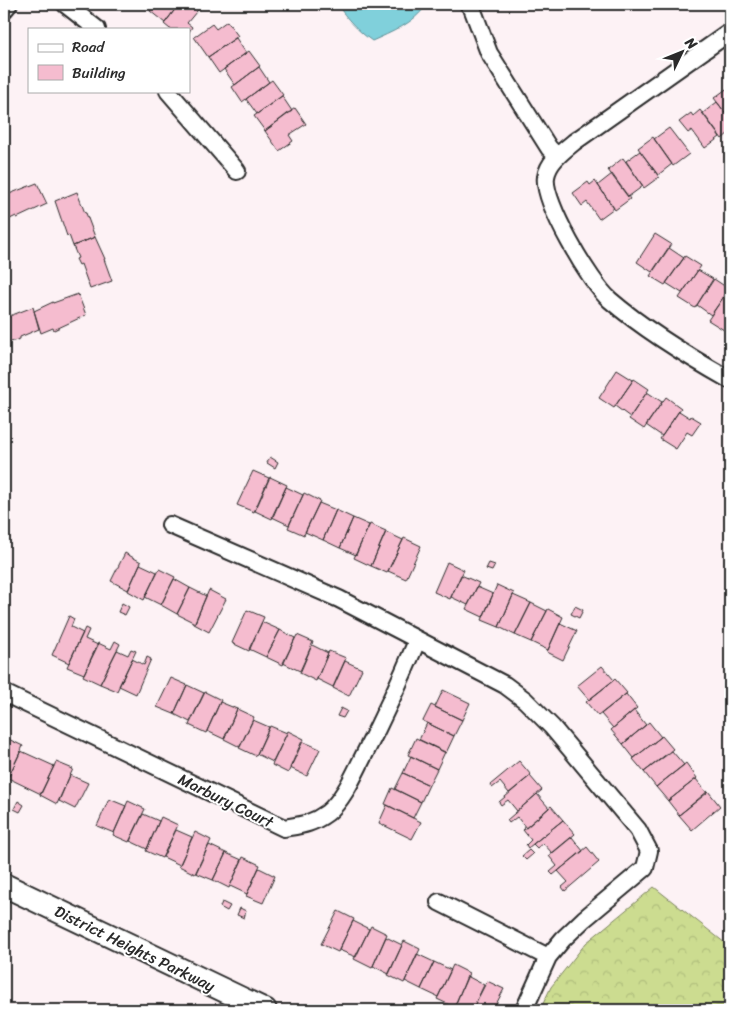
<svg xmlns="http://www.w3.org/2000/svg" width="734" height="1014" font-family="Sriracha,sans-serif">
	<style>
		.forest { fill: url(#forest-crowns); stroke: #7c845e }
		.water { fill: #80d0db; stroke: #5e8e95 }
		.building { fill: #f5bccf; stroke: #2b2b2b }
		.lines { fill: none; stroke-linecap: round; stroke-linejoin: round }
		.street-casing { stroke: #2b2b2b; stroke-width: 20 }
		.secondary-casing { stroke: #2b2b2b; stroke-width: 26 }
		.street { stroke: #fff; stroke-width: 16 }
		.secondary { stroke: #fff; stroke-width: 22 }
		.labels { text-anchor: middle; stroke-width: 4; stroke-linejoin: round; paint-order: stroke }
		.street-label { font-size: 16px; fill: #2b2b2b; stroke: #fff }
	</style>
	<defs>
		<pattern id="forest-crowns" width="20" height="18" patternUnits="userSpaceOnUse" patternTransform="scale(1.25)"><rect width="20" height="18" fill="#ccdc90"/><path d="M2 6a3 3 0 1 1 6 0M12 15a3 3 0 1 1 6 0" fill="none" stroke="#afbd7c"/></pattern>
	</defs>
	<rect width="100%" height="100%" fill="#fdf2f5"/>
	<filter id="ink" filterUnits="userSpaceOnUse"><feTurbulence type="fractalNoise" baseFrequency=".02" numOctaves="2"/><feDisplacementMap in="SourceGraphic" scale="10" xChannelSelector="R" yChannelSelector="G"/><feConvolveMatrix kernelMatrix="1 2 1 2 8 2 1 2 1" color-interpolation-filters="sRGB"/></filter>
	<g filter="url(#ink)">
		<path class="forest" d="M654 887 730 947V1010H540L551 987 586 943Z"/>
		<path class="water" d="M337 4H425L426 5C415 23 390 33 372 41 358 31 346 18 337 4Z"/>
		<path class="building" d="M156 4H179L165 23 150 11Z
			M179 4H198L201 6 187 23 192 27 189 32V29H170L164 24Z
			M227 21 238 36 208 57 194 37 212 24 216 29Z
			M236 38 246 53 219 73 208 57Z
			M249 51 260 66 235 85 224 69Z
			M259 67 269 82 242 102 232 87Z
			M272 80 283 95 257 114 246 99Z
			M729 87 730 89V119L714 98Z
			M282 96 292 111 265 131 254 116Z
			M717 102 730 119V132L722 139 703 113Z
			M295 108 306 124 289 135 293 141 279 151 265 131Z
			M700 110 720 137 705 148 692 130 688 133 679 122 691 113 693 116Z
			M669 128 689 154 673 166 654 139Z
			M653 137 672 164 658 175 638 148Z
			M640 151 659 177 644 188 626 161Z
			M623 158 643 186 628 197 608 170Z
			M612 174 630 199 615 210 598 185Z
			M595 181 614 208 599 219 587 202 582 206 573 193 588 182 590 185Z
			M37 183 47 204 17 218 16 216 4 222V196Z
			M77 192 85 213H86L95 237 73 246 69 235 67 236 55 201Z
			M655 234 671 244 652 272 637 262Z
			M95 237 105 259H104L112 281 90 289 81 264 79 265 76 259 78 258 73 246Z
			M669 248 684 258 665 285 650 276Z
			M685 256 701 266 682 293 666 283Z
			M698 270 713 279 695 308 679 298Z
			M714 279 729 289 711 315 697 305Z
			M727 292 730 294V320L724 330 708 320Z
			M78 294 86 315 54 330 53 328 41 333 34 311 53 302V303Z
			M33 307 39 329 20 337V339L4 344V317L7 316V317Z
			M617 370 633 380 614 408 599 398Z
			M634 379 649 389 630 417 615 406Z
			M647 392 662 402 644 429 629 419Z
			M666 397 681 408 662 436 646 425Z
			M679 411 690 418 691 416 701 422 692 435 687 432 676 449 660 439Z
			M270 457 278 462 275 468 267 463Z
			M253 471 269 478 254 512 237 505Z
			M270 477 287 485 272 519 255 511Z
			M286 487 303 495 289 525 272 517Z
			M304 493 320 501 304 535 288 528Z
			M319 503 336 510 323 540 305 532Z
			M336 510 353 518 340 548 323 540Z
			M353 518 369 525 356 555 340 548Z
			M370 524 386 531 371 566 354 558Z
			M386 532 403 540 387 573 371 566Z
			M404 538 421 546 406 579 388 571Z
			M125 553 141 562 128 590 111 581Z
			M447 562 464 570 450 599 434 592Z
			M489 563 495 565 492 571 486 569Z
			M140 564 157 572 144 600 128 591Z
			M159 569 175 577 161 605 145 597Z
			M461 575 479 583 468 605 451 597Z
			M174 579 190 588 177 614 161 605Z
			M497 585 514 593 499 627 482 620Z
			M477 587 493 594 483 617 466 609Z
			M190 588 206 596 195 623 177 614Z
			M209 590 226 599 209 632 194 624Z
			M513 595 531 603 515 635 499 627Z
			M122 603 129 607 125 615 118 612Z
			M531 603 547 611 531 642 515 635Z
			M575 606 583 610 579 618 571 614Z
			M548 609 563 617 548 650 531 642Z
			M247 610 264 617 249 651 232 643Z
			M69 616 74 619 71 627 83 633 69 663 52 655Z
			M262 622 280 630 266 657 249 649Z
			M560 623 577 631 563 660 547 652Z
			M85 628 89 630 85 639 98 645 84 674 67 667Z
			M280 630 295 638 283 665 266 657Z
			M297 635 313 642 300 671 283 663Z
			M115 641 120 644 100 684 83 676 98 643 111 649Z
			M312 645 328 653 316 681 300 673Z
			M131 649 136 651 117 691 100 684 117 650 128 655Z
			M329 651 346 658 333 687 317 679Z
			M147 657 151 659 136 694 119 686 132 659 144 665Z
			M345 661 362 669 349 696 333 688Z
			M602 666 614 680 589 700 577 686Z
			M171 678 187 685 174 714 157 707Z
			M615 679 627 693 598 716 586 702Z
			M187 685 204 693 190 722 174 714Z
			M443 690 470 703 462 720 435 707Z
			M205 692 221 700 206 733 189 725Z
			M626 694 637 708 613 728 601 714Z
			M220 702 237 709 224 739 207 731Z
			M431 705 462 720 454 736 423 721Z
			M341 708 347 711 343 718 337 716Z
			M237 709 254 717 240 747 224 739Z
			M634 710 646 725 623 744 611 730Z
			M253 720 269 727 256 756 239 748Z
			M649 722 661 737 634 758 623 744Z
			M427 723 454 736 446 753 419 740Z
			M270 726 287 733 273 762 257 754Z
			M288 731 304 739 288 773 272 765Z
			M662 736 673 749 644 772 633 759Z
			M6 738 23 746 7 780 4 779V744Z
			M416 738 445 752 437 769 408 755Z
			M302 741 320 749 307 776 290 768Z
			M21 751 54 766 41 794 8 778Z
			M672 751 684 765 656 787 644 772Z
			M411 756 437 769 429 785 403 773Z
			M519 761 531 775 509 793 500 782 492 788 490 785Z
			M56 762 73 769 57 804 40 795Z
			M686 763 697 778 668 801 656 787Z
			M403 773 429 785 421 802 395 789Z
			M70 775 88 783 75 809 59 801Z
			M530 776 542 790 517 811 508 800 501 805 499 802Z
			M696 779 707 793 679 815 668 801Z
			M392 788 421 802 413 818 385 804Z
			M708 791 720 806 692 830 679 815Z
			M537 794 549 808 526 828 517 817 509 823 507 820Z
			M109 799 126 806 114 833 97 826Z
			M18 801 24 805 20 812 14 809Z
			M128 801 145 809 129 842 113 835Z
			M387 805 421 822 412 839 379 823Z
			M551 806 563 820 528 848 526 845 531 840 523 830Z
			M143 814 159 821 147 849 130 841Z
			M161 817 178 825 162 858 146 851Z
			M563 820 575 834 552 853 543 843 537 848 533 844Z
			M176 830 192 837 180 865 163 857Z
			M195 832 211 840 195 874 179 866Z
			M572 837 583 851 553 875 550 872 557 866 549 856Z
			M209 845 226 853 213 880 196 873Z
			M587 847 599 862 565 891 562 887 568 882 558 871Z
			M529 850 533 854 526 860 522 856Z
			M226 853 242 860 229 888 213 880Z
			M243 857 260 865 247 894 230 886Z
			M259 868 275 876 263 903 246 896Z
			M222 902 230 906 227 911 220 907Z
			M240 908 246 911 244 918 237 915Z
			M338 911 354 919 338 952 321 944Z
			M353 921 369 929 356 957 339 950Z
			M371 926 387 934 372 968 354 959Z
			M386 937 402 945 389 974 373 966Z
			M404 941 420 949 404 983 388 975Z
			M417 954 434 962 421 989 405 981Z
			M434 962 451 970 438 997 421 989Z
			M453 965 469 973 454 1007 437 999Z
			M467 976 484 985 472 1010H464L455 1006Z
			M487 981 504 989 493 1010H472Z"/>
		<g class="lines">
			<defs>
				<path id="street" d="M65 4 97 29
					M468 4 472 8 489 53 549 148 557 156
					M4 10 9 4
					M730 32 574 142C563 151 548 162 546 177 542 201 591 284 610 300 646 331 689 357 730 380
					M168 91 237 171
					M170 525 339 599 505 685 525 700 552 727 638 830 649 851 645 868 584 919 563 939 548 957 524 1010
					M4 693 284 828C301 825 312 824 327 813 343 800 353 777 362 759 382 720 400 681 417 641
					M439 902 548 957"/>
				<path id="secondary" d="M4 885 265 1010"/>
			</defs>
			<use href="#street" class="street-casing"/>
			<use href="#secondary" class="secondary-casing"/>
			<use href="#street" class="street"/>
			<use href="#secondary" class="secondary"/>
		</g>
	</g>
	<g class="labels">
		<g class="street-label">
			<text transform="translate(226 800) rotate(26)" y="6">Marbury Court</text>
			<text transform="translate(135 948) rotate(26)" y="6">District Heights Parkway</text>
		</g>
	</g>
	<rect width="734" height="1014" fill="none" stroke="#fff" stroke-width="20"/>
	<rect x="10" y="10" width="714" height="994" fill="none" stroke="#2b2b2b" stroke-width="2" filter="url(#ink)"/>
	<rect x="28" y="28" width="162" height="65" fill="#ffffff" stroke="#aaaaaa"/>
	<rect x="38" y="44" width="25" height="8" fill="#ffffff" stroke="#aaaaaa"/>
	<text x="72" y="52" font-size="15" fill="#2b2b2b">Road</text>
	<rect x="38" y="65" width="25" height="15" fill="#f5bccf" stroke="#aaaaaa"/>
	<text x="72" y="78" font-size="15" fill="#2b2b2b">Building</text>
	<g transform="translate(682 52) rotate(47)" stroke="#ffffff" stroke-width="4" paint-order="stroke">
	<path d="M0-4L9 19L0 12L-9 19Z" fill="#2b2b2b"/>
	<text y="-8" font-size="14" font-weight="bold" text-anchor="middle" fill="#2b2b2b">N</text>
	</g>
</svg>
